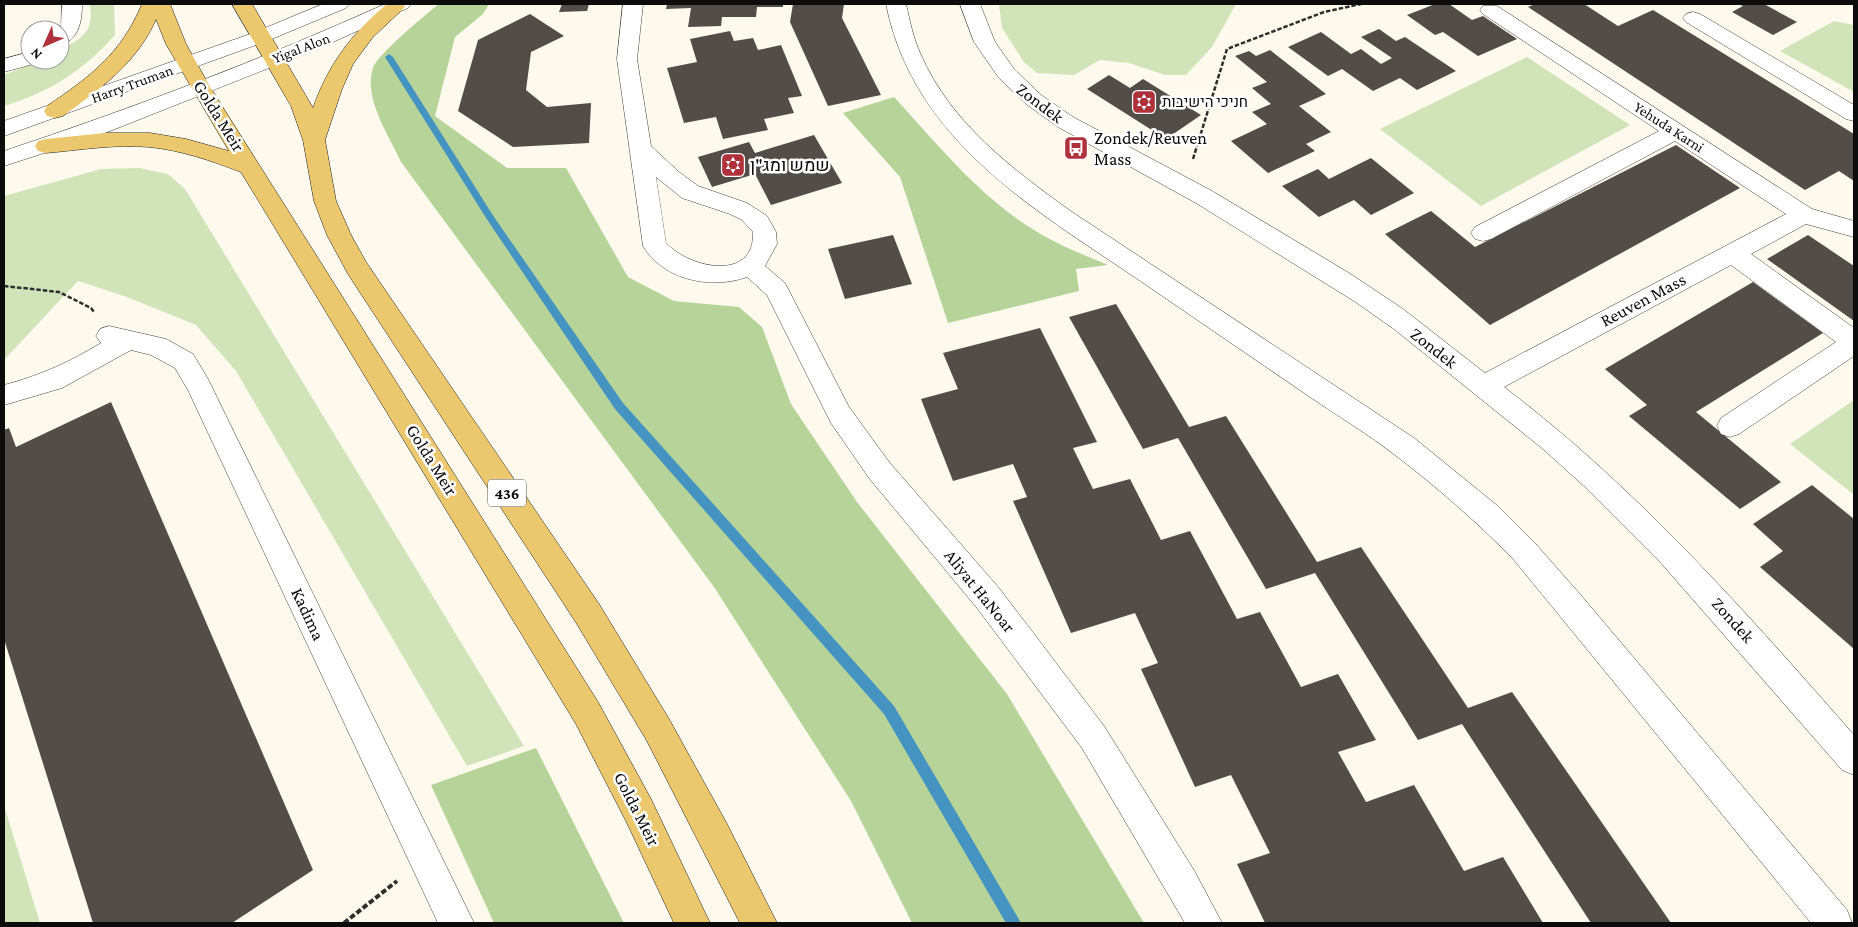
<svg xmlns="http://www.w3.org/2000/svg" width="1858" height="927" font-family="'Crimson Pro',Heebo,serif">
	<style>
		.green { fill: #d1e4b9 }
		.forest { fill: #b6d39a }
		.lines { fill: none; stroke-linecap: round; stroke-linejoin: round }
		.stream { fill: #4493c0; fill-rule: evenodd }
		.building { fill: #534d49 }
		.minor-casing { stroke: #3f3f3f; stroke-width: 1 }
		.major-casing { stroke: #1d1d1d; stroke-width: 1 }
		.path-far1 { stroke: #2e2e2e; stroke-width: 2.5; stroke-dasharray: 4.5 2; stroke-linecap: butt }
		.path { stroke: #2e2e2e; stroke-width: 4; stroke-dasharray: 5.5 2.5; stroke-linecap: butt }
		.minor { fill: #fff; fill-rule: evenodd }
		.major { fill: #ebc86e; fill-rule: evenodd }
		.labels { text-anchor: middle; stroke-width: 5; stroke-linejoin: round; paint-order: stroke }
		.far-street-label { font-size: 15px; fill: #0c0c0c; stroke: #fff }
		.far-poi-label { font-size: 15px; fill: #0c0c0c; stroke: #fff; text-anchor: start }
		.shield { fill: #fff; stroke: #555; stroke-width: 1 }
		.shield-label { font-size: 16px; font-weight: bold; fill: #0c0c0c }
		.street-label { font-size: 18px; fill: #0c0c0c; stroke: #fff }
		.poi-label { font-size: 18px; fill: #0c0c0c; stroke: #fff; text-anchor: start }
	</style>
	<rect width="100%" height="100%" fill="#fdf9ec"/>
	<path class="green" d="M90 4H114L115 35C83 71 50 92 4 106V75L41 60H60V50C83 38 94 32 90 4Z
		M999 4H1236L1212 47 1186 75H1165L1129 63 1100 60 1074 75 1037 73 1024 62 1002 28Z
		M1834 21 1854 25V92L1780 51Z
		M1527 57 1630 125 1481 206 1380 129Z
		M139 168 168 174 185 189 524 746 467 766 236 371 196 325 127 297 78 281 4 360V196L101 169Z
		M1854 400V495L1790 444Z
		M4 805 40 923H4Z"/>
	<path class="forest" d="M439 4H489L483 14 455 37 435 116 507 168H566L628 277 674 301 739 307 762 327 791 404 857 502 1007 694 1144 923H912L851 801 714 587 401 162C389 135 363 99 373 68 377 55 426 14 439 4Z
		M894 97C941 148 986 205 1048 238 1067 249 1088 256 1108 265L1076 269 1079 291 948 323 900 177 843 113Z
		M536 748 624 923H494L431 785Z"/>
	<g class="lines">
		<path class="stream" d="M389 54 393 57 494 217 623 403 894 706 1021 923H1006L884 714 615 409 488 221 385 57Z"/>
	</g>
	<path class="building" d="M562 4H589L587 11 559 12Z
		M667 4H783V7H757L756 17H722L721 26 688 27 691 8 666 9Z
		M793 4H844L842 18 881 95 828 106 790 22Z
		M1435 4H1449L1472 20 1483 16 1517 39 1478 56 1443 32 1435 35 1407 15Z
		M1535 4H1584L1618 26 1653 10 1854 134V181L1839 171 1805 190 1528 7Z
		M1738 4H1764L1797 22 1773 35 1732 12 1743 6Z
		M530 14 564 36 531 52 526 90 547 107 591 103 589 143 513 147 458 111 478 40Z
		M1379 29 1396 41 1405 37 1456 71 1417 90 1400 78 1373 91 1342 69 1328 76 1288 47 1321 32 1351 54 1361 49 1381 64 1392 58 1361 37Z
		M730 31 734 41 753 38 758 50 781 45 802 96 788 98 794 113 764 119 768 130 723 139 716 117 684 123 667 68 697 62 690 39Z
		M1270 50 1326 94 1299 106 1331 132 1306 144 1315 151 1268 173 1231 141 1267 124 1252 112 1271 104 1252 88 1267 82 1235 56 1249 51 1256 56Z
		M1109 75 1130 88 1143 79 1201 115 1166 139 1087 89Z
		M814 135 842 183 771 205 755 174 712 187 698 157 749 142 755 153Z
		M1676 145 1740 188 1490 325 1385 234 1431 211 1475 247Z
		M1371 158 1414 193 1371 215 1354 200 1319 217 1282 186 1318 169 1329 179Z
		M893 235 912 284 845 299 828 249Z
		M1808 235 1854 266V321L1767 259Z
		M1753 282 1823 333 1696 412 1781 482 1740 509 1629 416 1647 405 1605 369Z
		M1116 304 1189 427 1226 416 1317 562 1361 547 1468 708 1512 692 1671 923H1591L1462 724 1418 740 1315 573 1266 589 1178 438 1143 449 1069 317Z
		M1040 328 1097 442 1073 448 1093 489 1130 479 1161 540 1190 531 1237 619 1260 612 1301 687 1338 674 1376 740 1338 752 1366 802 1414 785 1464 871 1503 857 1543 923H1265L1237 864 1270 853 1231 775 1195 787 1141 669 1158 663 1135 613 1071 633 1013 501 1027 497 1013 464 953 481 921 399 958 389 943 353Z
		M111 402 313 870 232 923H93L4 639V430L9 428 16 447Z
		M1812 485 1854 519V649L1760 567 1783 551 1753 524Z"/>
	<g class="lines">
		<defs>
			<path id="minor" d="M62 4H82C82 21 79 40 60 45V30H57L61 25Z
				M323 4H349L346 8 267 41 4 136V121L253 33Z
				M385 4H411L408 8 322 47 105 133 4 166V151C133 108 261 60 385 4Z
				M623 4H643L637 59 651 146 679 172 698 186 747 203 767 216 776 232 777 244 765 266 785 283 849 407 889 462 999 588 1104 726 1195 872 1222 923H1185L1082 748 977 608 869 478 831 423 767 295 747 277C711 290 663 280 643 246L617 59ZM656 177 682 198 730 214 742 220 753 232C755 282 690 269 666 243Z
				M886 4H906C910 21 913 38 921 55 951 123 1011 168 1069 210L1414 438 1499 507 1534 542 1579 593 1847 910 1852 923H1811L1514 560C1477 522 1437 487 1395 455 1368 434 1338 416 1310 397 1252 357 1194 318 1136 278 1031 207 913 139 886 4Z
				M960 4H980L995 42 1014 69 1041 95 1073 117 1212 191 1349 273 1403 309 1485 373 1786 214 1675 141 1491 239 1483 241 1475 239 1471 233 1475 227 1659 131 1483 14 1480 10 1483 6H1497L1812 209 1854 221V237L1806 224 1751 254 1854 328V356L1739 434 1730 437 1721 434 1717 426 1721 418 1836 342 1731 265 1504 387C1636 487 1745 611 1854 735V775L1842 770 1661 563 1584 486 1543 449 1394 329 1354 301 1196 203 1058 127 1026 104 999 78 974 42Z
				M1693 12 1700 14 1854 105V121L1846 119 1686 22 1683 18 1686 14Z
				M30 52V60H39L37 63 4 72V59Z
				M109 326 166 339 193 354 208 379 474 923H438L188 390 175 368 151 355 131 350 62 388 4 405V385C39 376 70 362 101 343L96 336 100 329Z"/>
			<path id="major" d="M142 4H170L186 44 210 87 598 702 651 799 710 923H674L627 823 576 724 241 172C212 161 181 150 149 147 115 144 80 150 46 153L38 151 35 146 38 141 46 139 105 133H150L186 139 229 151 166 44 156 19C138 62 99 90 63 116L55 118 47 116 44 111 47 106C90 77 122 53 142 4Z
				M232 4H252L313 108C328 65 352 33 387 4H403L405 7 373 37 353 64 342 89 325 140 336 201 351 235 366 262 599 604 669 719 727 824 777 923H740L647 741 577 624 348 274 327 235 314 201 303 140 291 106Z"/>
		</defs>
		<use href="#minor" class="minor-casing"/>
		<use href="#major" class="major-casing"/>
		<path class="path-far1" d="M1193 159 1227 49 1324 12 1361 4
			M4 286 59 292 91 308 94 312"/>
		<path class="path" d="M344 923 397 881"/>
		<use href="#minor" class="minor"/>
		<use href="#major" class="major"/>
	</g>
	<defs>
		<symbol id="synagogue-square" viewBox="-11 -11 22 22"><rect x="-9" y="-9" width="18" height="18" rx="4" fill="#ae313c" stroke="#fff"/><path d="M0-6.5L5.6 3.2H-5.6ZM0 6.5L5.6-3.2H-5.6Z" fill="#fff"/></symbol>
		<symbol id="bus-square" viewBox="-11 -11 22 22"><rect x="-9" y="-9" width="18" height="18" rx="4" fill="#ae313c" stroke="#fff"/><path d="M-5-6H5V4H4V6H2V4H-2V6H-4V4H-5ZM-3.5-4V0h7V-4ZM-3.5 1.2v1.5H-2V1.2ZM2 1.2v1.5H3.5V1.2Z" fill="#fff"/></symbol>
	</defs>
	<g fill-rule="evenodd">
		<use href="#synagogue-square" x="1130" y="88" width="28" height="28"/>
		<use href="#bus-square" x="1062" y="134" width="28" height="28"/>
		<use href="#synagogue-square" x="719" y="151" width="28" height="28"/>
	</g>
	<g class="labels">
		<g class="far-street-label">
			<text transform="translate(301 48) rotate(-21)" y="5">Yigal Alon</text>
			<text transform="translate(132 84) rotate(-20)" y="5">Harry Truman</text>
			<text transform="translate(1669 127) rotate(33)" y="5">Yehuda Karni</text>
		</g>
		<g class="far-poi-label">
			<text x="1162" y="107">חניכי הישיבות</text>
		</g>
		<rect class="shield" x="488" y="479.5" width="38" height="27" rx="4"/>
		<g class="shield-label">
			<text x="507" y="499">436</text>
		</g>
		<g class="street-label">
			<text transform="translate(1040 103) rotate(37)" y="6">Zondek</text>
			<text transform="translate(219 116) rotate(58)" y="6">Golda Meir</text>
			<text transform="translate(1643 300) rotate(-28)" y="6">Reuven Mass</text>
			<text transform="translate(1434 348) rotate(38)" y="6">Zondek</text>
			<text transform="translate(432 460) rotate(58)" y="6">Golda Meir</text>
			<text transform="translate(980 591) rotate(51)" y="6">Aliyat HaNoar</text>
			<text transform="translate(308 614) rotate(65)" y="6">Kadima</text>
			<text transform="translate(1733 620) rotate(48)" y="6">Zondek</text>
			<text transform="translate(637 809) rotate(63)" y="6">Golda Meir</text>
		</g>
		<g class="poi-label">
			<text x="1094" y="144">Zondek/Reuven<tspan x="1094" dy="21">Mass</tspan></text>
			<text x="750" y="171">שמש ומג"ן</text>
		</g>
	</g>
	<rect width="1858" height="927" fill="none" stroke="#0c0c0c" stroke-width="10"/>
	<g transform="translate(45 45) rotate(225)"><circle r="24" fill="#ffffff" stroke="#9e9e9e"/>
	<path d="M0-4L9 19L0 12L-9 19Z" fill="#ae313c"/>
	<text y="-8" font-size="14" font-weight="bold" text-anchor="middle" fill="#0c0c0c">N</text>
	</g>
</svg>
